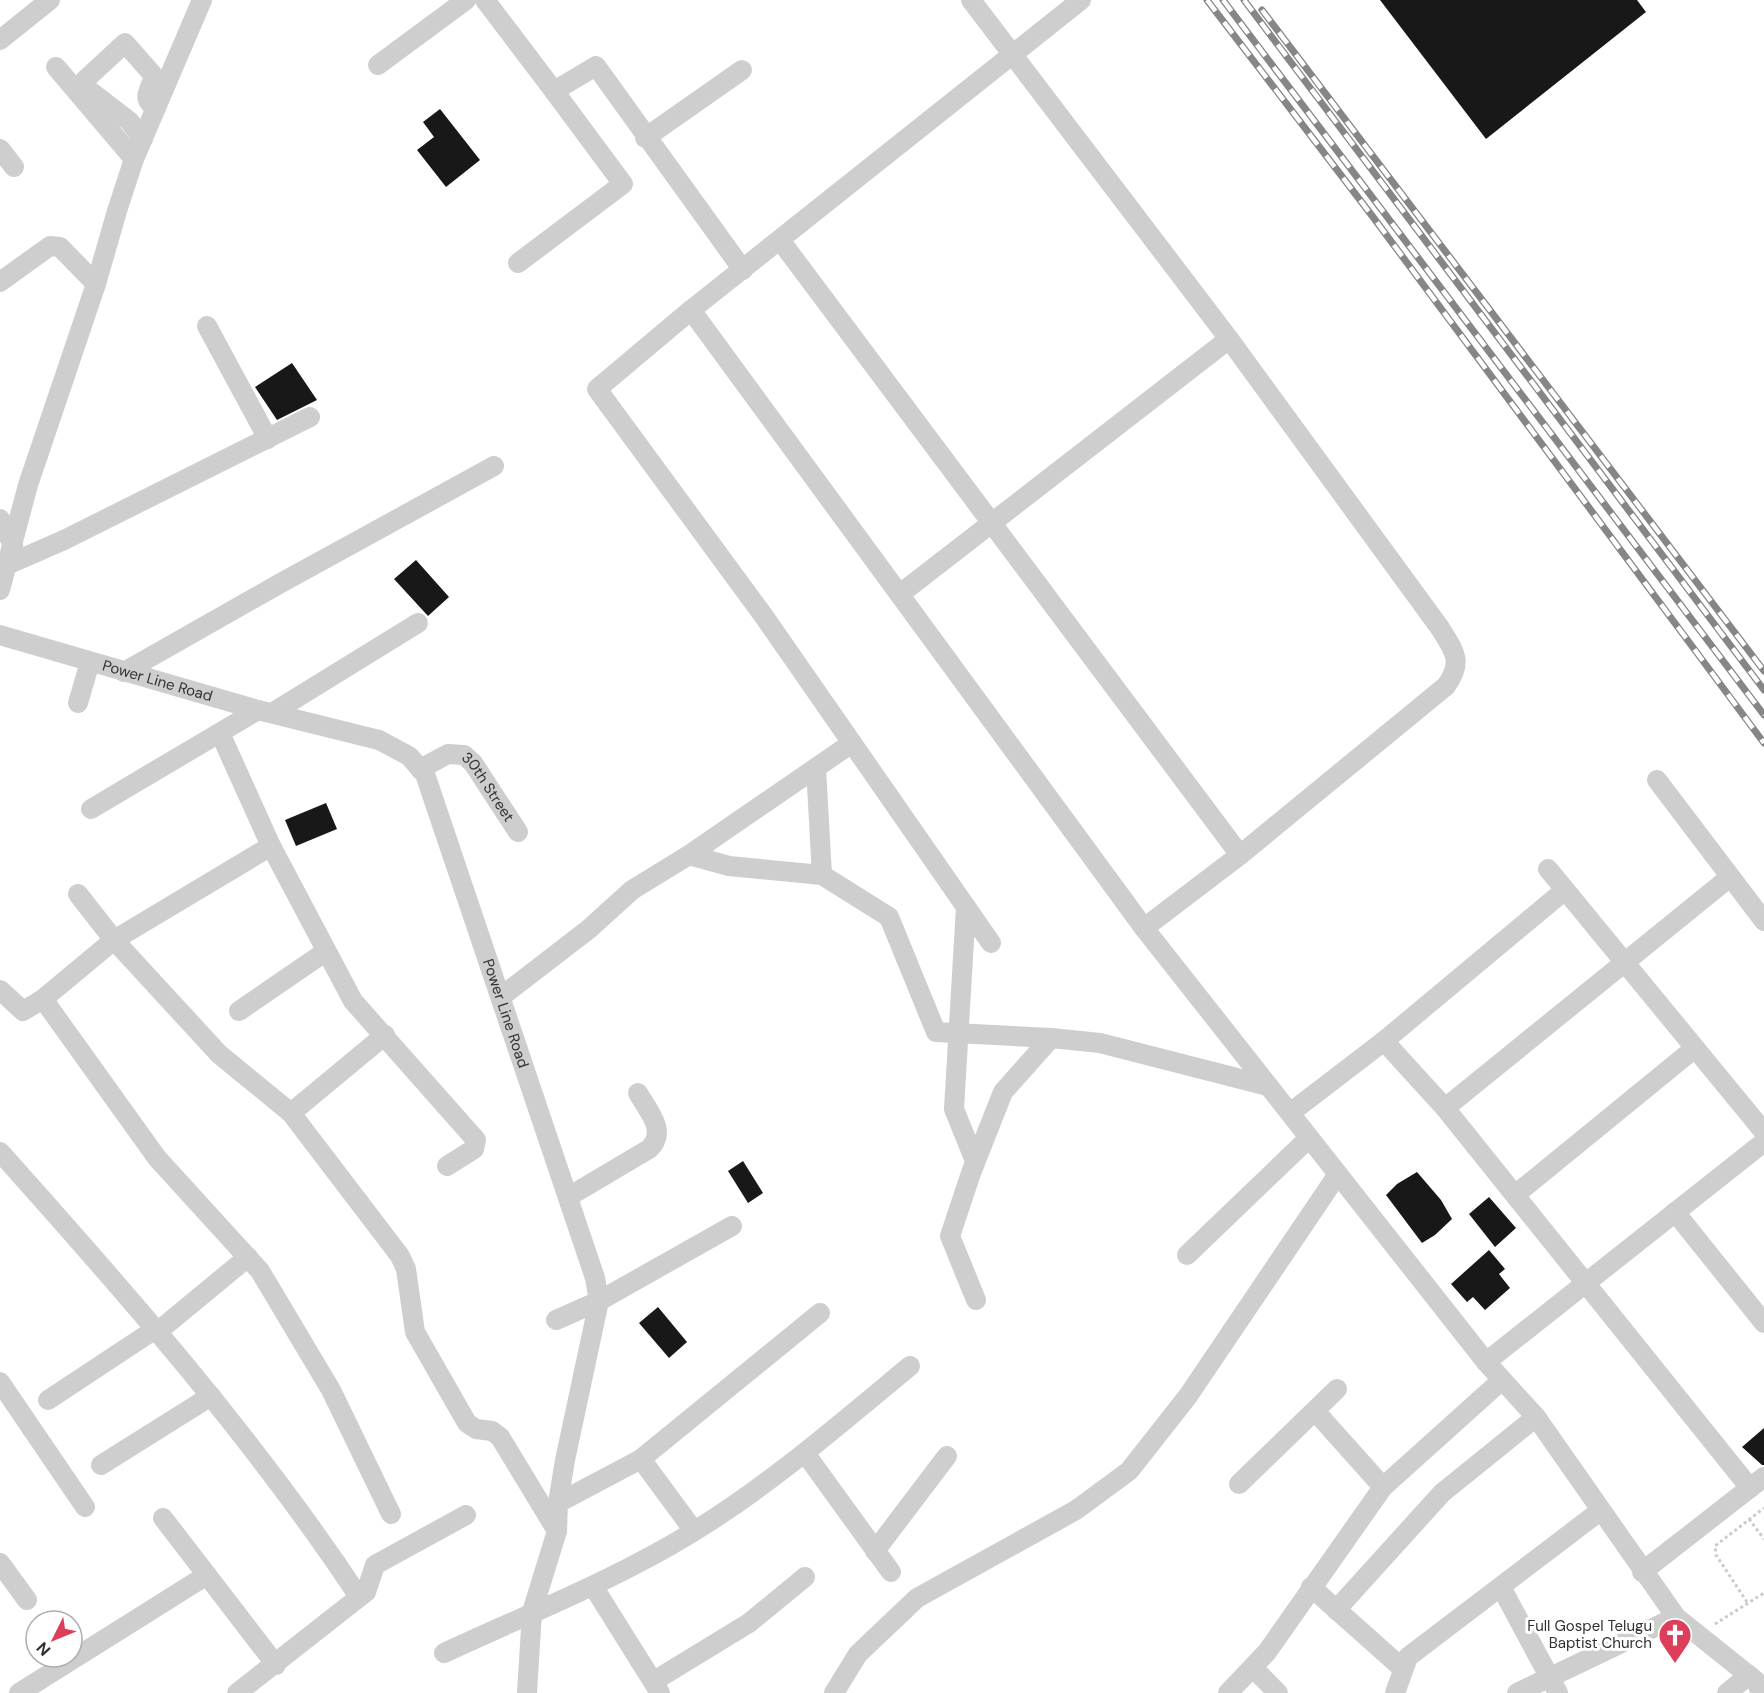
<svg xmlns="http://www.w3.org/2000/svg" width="1764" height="1693" font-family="'DM Sans',sans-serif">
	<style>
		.building { fill: #181818 }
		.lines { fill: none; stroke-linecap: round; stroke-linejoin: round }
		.path { stroke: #cbcbcb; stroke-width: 3; stroke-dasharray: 3 3; stroke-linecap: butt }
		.minor { stroke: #cecece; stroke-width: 20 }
		.rail-casing { stroke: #868686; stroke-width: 7 }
		.rail { stroke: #fff; stroke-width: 4.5; stroke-dasharray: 14; stroke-linecap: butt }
		.labels { text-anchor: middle; stroke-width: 6; stroke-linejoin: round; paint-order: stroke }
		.street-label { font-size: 15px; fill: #313131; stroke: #fff }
		.poi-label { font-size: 15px; fill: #313131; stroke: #fff; text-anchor: end }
	</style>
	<rect width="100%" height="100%" fill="#fff"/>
	<path class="building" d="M1380 0H1637L1646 12 1486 139Z
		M440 109 480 160 446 187 417 150 434 137 423 122Z
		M292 363 317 400 277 420 255 387Z
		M416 560 449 597 428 616 394 579Z
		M326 803 337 829 296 846 285 820Z
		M743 1161 763 1193 748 1203 728 1171Z
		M1417 1172 1441 1200 1452 1219 1435 1235 1422 1243 1386 1195 1397 1184Z
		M1489 1197 1516 1228 1495 1247 1469 1214Z
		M1489 1250 1505 1269 1499 1274 1510 1288 1485 1310 1473 1297 1467 1302 1451 1284Z
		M658 1307 687 1342 669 1358 639 1323Z
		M1764 1428V1465H1762L1742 1447Z"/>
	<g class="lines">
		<path class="path" d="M1749 1519 1764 1539
			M1747 1602 1716 1555 1715 1546 1764 1508
			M1715 1624 1764 1593"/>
		<g class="minor">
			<path d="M485 0 554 91"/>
			<path d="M971 0 1229 339 1440 628C1454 651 1464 661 1446 686L1240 855 1144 928 1486 1362 1536 1417 1676 1617 1756 1681 1761 1693"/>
			<path d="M0 40 50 0"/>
			<path d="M378 65 466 0"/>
			<path d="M56 67 134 159"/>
			<path d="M645 138 742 70"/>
			<path d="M143 139 129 121 86 88 85 80 125 43 154 76C150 91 140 98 156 108"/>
			<path d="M0 149 14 167"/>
			<path d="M780 240 1240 855"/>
			<path d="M518 263 623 184 554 91 596 66 743 270"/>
			<path d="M0 282 50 246 60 247 96 284"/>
			<path d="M691 310 1144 928"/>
			<path d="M207 326 268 439"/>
			<path d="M0 519 13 545"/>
			<path d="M9 564 64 540 310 417"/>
			<path d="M0 590 28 485 96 284 117 211 134 159 202 0"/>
			<path d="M900 594 1229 339"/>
			<path id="s1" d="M0 635 258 710 379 740 409 756 425 774 595 1278 599 1301 565 1460 558 1503 557 1531 532 1612 527 1693"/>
			<path d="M124 672 279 584 494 466"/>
			<path d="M78 703 90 662"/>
			<path d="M272 713 418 623"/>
			<path d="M220 733 271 846 353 1001 476 1140 474 1149 447 1166"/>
			<path d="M816 768 822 875"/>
			<path id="s2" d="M420 769 448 754 464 755 473 763 518 832"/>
			<path d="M1657 780 1764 921"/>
			<path d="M91 809 258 710"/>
			<path d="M689 855 852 743"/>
			<path d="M1548 869 1764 1132"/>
			<path d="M78 894 114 940 219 1054 291 1113 400 1256 406 1269 415 1332 467 1423 476 1429 492 1431 500 1437 557 1531"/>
			<path d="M966 907 954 1109 975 1161"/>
			<path d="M991 943 763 615 597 389 691 310 1081 0"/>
			<path d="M0 990 23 1011 43 999 114 940 271 846"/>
			<path d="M502 996 589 929 632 890 689 855 729 866 822 875 889 917 936 1032 1051 1038"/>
			<path d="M43 999 157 1158 260 1271 331 1390 391 1514"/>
			<path d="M239 1011 325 952"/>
			<path d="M1384 1041 1565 890"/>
			<path d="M1445 1108 1730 877"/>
			<path d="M291 1113 385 1035"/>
			<path d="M1290 1113 1384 1041 1445 1108 1750 1488"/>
			<path d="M0 1152C127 1294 254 1438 359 1597"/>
			<path d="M1515 1195 1695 1048"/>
			<path d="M568 1197 649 1149C668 1131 648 1111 638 1093"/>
			<path d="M1675 1212 1764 1323"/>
			<path d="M1187 1255 1309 1138"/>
			<path d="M976 1300 950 1236 971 1173 1003 1092 1051 1038 1100 1043 1268 1086"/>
			<path d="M556 1320 599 1301 732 1226"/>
			<path d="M156 1333 248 1257"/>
			<path d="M1486 1362 1764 1142"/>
			<path d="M0 1382 85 1507"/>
			<path d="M48 1400 154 1330"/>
			<path d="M1315 1411 1383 1487"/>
			<path d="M805 1453 891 1572"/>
			<path d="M641 1459 694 1531"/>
			<path d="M101 1465 211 1396"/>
			<path d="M1239 1484 1337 1389"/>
			<path d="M558 1503 641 1459 820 1313"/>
			<path d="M163 1518 276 1665"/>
			<path d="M875 1551 947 1456"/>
			<path d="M0 1563 27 1600"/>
			<path d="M1642 1572 1764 1477"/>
			<path d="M593 1586 660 1693"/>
			<path d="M1311 1587 1402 1668"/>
			<path d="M1501 1587 1558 1693"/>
			<path d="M1336 1610 1442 1493 1536 1417"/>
			<path d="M444 1653C528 1614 615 1580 693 1532 771 1484 840 1424 910 1366"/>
			<path d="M1253 1668 1278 1693"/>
			<path d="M654 1681 749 1623 805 1577"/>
			<path d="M19 1693 207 1575"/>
			<path d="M237 1693 366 1592 375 1565 466 1515"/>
			<path d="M834 1693 858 1654 917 1598 1076 1510 1129 1471 1188 1396 1338 1174"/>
			<path d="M1228 1693 1267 1652 1383 1487 1502 1380"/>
			<path d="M1395 1693 1408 1657 1600 1511"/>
			<path d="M1517 1693 1676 1617"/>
			<path d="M1727 1693 1749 1675"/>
		</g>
		<defs>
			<path id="rail" d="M1207 0 1373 217 1764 743
				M1223 0 1764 715
				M1244 0 1764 690
				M1262 10 1764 671"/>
		</defs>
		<use href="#rail" class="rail-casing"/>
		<use href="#rail" class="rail"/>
	</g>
	<defs>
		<symbol id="church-pin" viewBox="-11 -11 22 30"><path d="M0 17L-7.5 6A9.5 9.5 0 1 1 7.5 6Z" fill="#dd3f5b" stroke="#fff"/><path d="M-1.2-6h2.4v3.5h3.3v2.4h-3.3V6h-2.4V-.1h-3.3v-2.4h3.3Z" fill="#fff"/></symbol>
	</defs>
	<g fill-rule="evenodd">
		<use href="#church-pin" x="1656" y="1616" width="38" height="52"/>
	</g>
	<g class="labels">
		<g class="street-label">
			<text dy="5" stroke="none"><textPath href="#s1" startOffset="164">Power Line Road</textPath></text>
			<text dy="5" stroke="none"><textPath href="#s2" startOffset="88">30th Street</textPath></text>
			<text dy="5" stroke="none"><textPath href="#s1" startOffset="704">Power Line Road</textPath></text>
		</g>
		<g class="poi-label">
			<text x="1652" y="1631">Full Gospel Telugu<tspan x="1652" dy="17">Baptist Church</tspan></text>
		</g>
	</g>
	<g transform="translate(54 1639) rotate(227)"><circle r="28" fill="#ffffff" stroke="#adadad" stroke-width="1.5"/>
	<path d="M0-4.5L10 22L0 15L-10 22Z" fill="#dd3f5b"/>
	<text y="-9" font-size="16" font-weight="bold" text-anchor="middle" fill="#313131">N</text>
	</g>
</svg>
